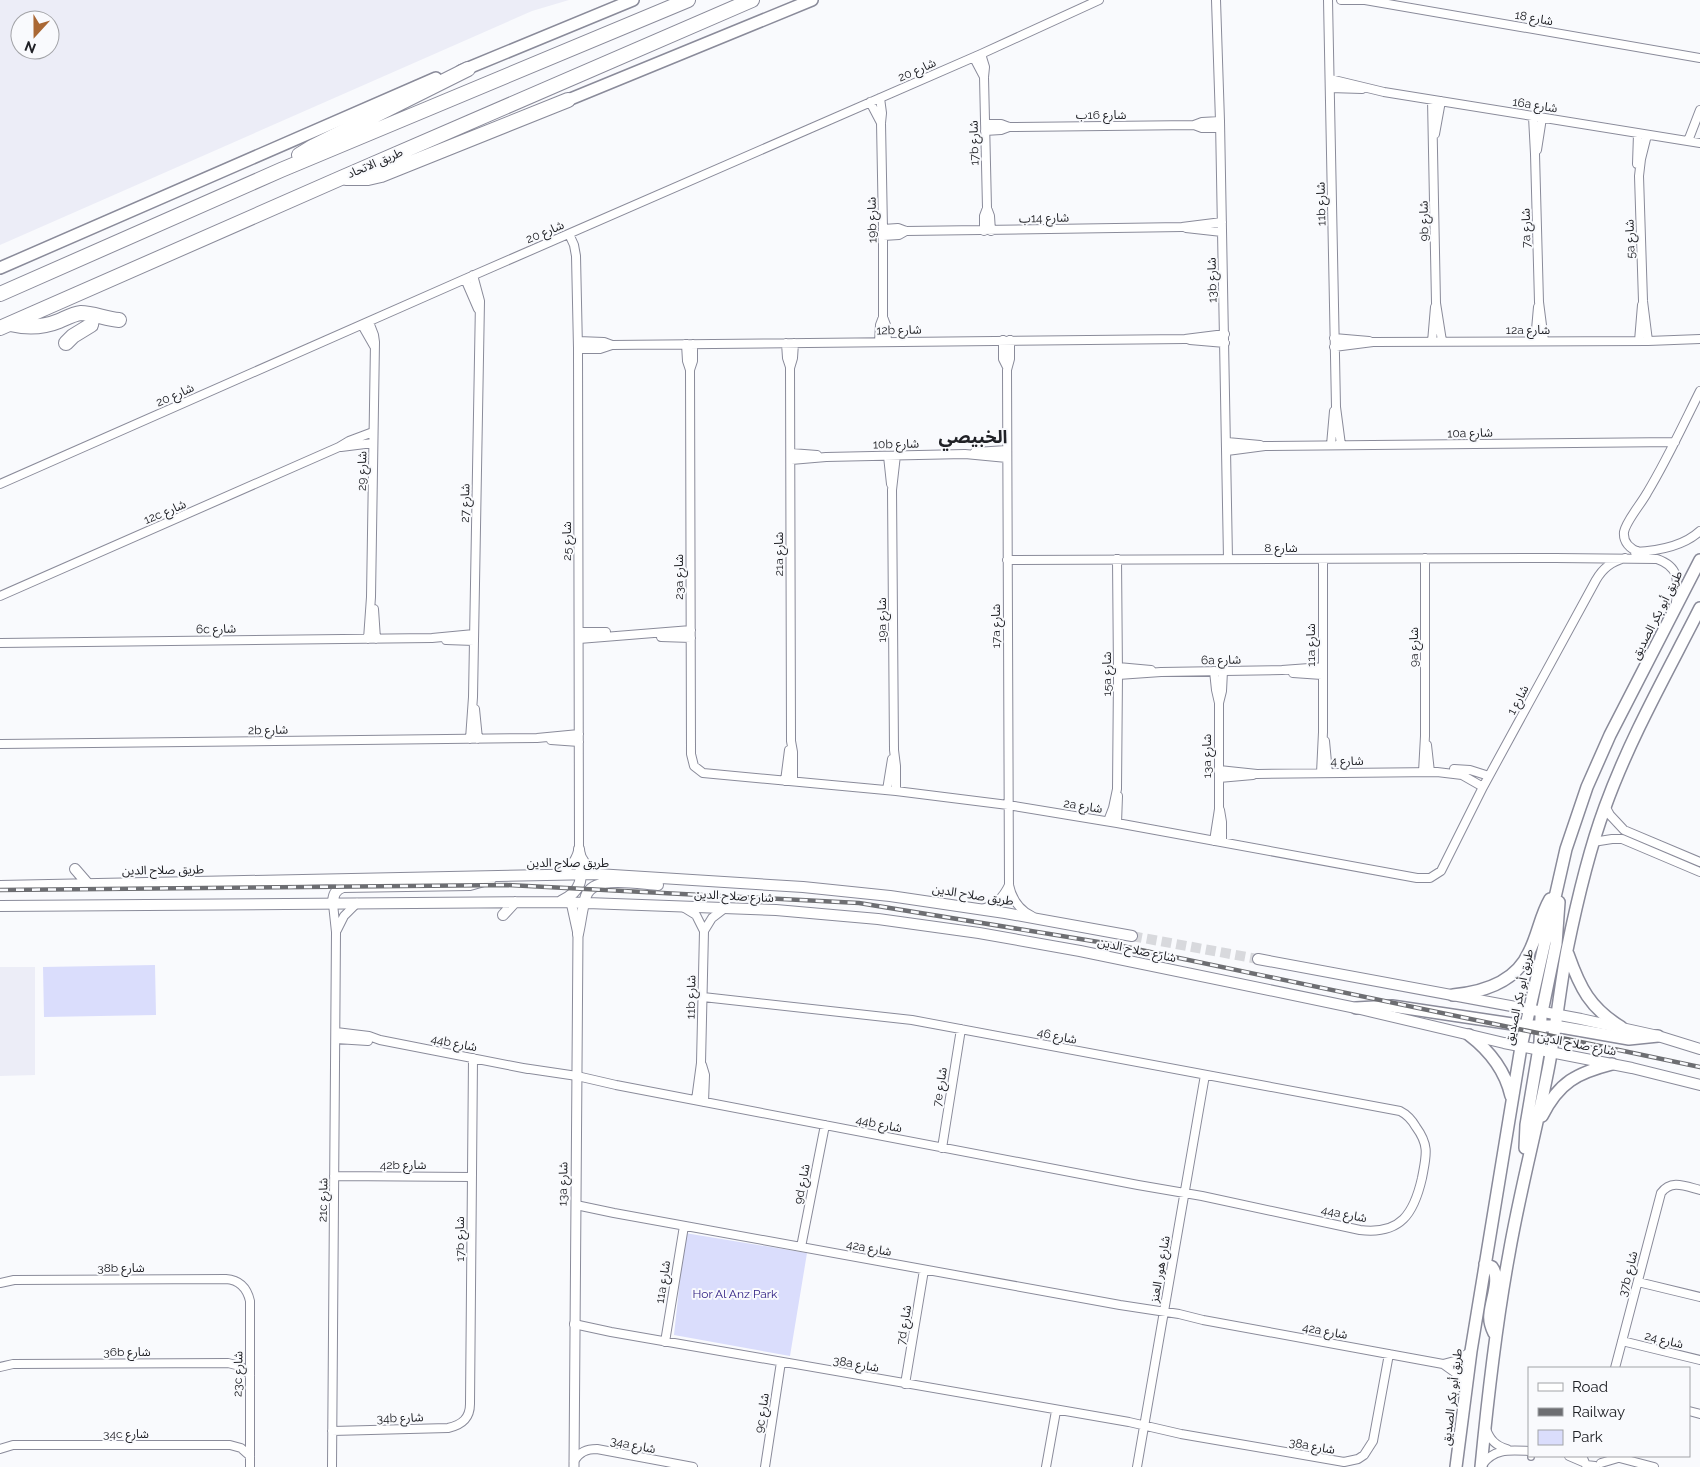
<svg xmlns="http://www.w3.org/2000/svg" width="1700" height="1467" font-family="Raleway,'Noto Sans Arabic',sans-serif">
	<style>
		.built { fill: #ecedf7; fill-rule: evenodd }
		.green { fill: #daddfc }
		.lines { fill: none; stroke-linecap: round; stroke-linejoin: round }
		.secondary-tunnel { stroke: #d8d9dd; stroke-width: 10; stroke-dasharray: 10 5; stroke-linecap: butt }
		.pedestrian-casing { stroke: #8a8b9a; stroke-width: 8 }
		.minor-casing { stroke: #8a8b9a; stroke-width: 10 }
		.tertiary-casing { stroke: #8a8b9a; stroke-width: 11 }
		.secondary-casing { stroke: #8a8b9a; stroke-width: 12 }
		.primary-casing { stroke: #8a8b9a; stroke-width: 14 }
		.motorway-casing { stroke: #8a8b9a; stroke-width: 16 }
		.pedestrian { stroke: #fff; stroke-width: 5.5 }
		.minor { stroke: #fff; stroke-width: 8 }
		.tertiary { stroke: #fff; stroke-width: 9 }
		.secondary { stroke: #fff; stroke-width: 10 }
		.primary { stroke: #fff; stroke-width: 11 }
		.motorway { stroke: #fff; stroke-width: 14 }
		.rail-casing { stroke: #6d6e72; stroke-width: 4.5 }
		.rail { stroke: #f9fafd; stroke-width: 2.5; stroke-dasharray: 8; stroke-linecap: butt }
		.labels { text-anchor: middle; stroke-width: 4; stroke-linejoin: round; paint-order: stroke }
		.street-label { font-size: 12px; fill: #202126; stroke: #f9fafd }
		.park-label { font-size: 12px; fill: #302083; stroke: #f9fafd }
		.district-label { font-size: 18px; font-weight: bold; fill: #202126; stroke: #f9fafd }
	</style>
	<rect width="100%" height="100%" fill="#f9fafd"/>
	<path class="built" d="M0 0H569L532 11 0 245ZM20 20H50V50H20Z
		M0 967H35V1075L0 1076Z"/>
	<path class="green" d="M155 965 156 1015 44 1017 43 967Z
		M685 1233 807 1253 790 1356 674 1335Z"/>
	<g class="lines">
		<path class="secondary-tunnel" d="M1132 936 1258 959"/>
		<defs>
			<path id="pedestrian" d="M1531 1457V1456"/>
			<path id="minor" d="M1216 0 1220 121 1228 559
				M1328 0 1336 407 1341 445
				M1341 0H1365L1700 58
				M981 54 985 67 984 77 987 208 990 216 991 231
				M974 58 984 77
				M1330 79 1384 92 1700 143
				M1330 88 1362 89
				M880 98 882 113 881 123 883 229V317L886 325 887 342
				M1432 100 1436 303 1442 341
				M870 102 881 123
				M1533 117 1535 154 1539 302 1544 341
				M985 124H1001L1009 127 1194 125 1202 128H1220
				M1194 125 1202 122 1220 121
				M985 131 1001 130 1009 127
				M1435 134 1441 101
				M1647 135 1641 159 1639 176 1643 301 1648 341
				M1688 141 1700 110
				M1537 150 1542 118
				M1637 164 1638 134
				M1186 228 1222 232
				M883 229 898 228 906 231 1182 227 1222 222
				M984 231V216L987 208
				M569 234 574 245 576 256 578 349 579 849C582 861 588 869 599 874
				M883 236 899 235 906 231
				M465 279 478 309
				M362 325 374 346
				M1334 338 1369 341
				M1003 340V359L1007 367
				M1010 340V359L1007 370 1009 885C1012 899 1019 910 1032 916
				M1190 340 1225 343
				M578 341 604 342 612 345 1185 339 1225 334
				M1535 341 1538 307
				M1639 341 1642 305
				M879 342 880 325 883 317
				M1432 342 1435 307
				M786 343 787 358 790 367
				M686 344 687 361 690 370
				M693 344V361L690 370 691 754 694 766 703 773 896 791 1008 805 1117 823 1417 878H1430L1441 871 1483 787 1596 580C1603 568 1611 562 1625 558
				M1334 347 1373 342 1648 341 1700 339
				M578 349H600L612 345
				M1227 442 1260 445
				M1331 445 1334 411
				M341 447 373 443
				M1227 451 1265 446 1675 442
				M975 452 1007 450
				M791 453 817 455
				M896 455 892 490 894 750 896 766V791
				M888 456 891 484
				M791 460 826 457 965 454 1007 458
				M0 484 465 279 981 54 1099 0
				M1635 552C1658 551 1683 547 1700 531
				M1639 552C1630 549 1623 542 1624 532 1626 521 1641 504 1647 493 1667 460 1683 425 1700 391
				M1007 560 1555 558 1657 559C1680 567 1678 581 1676 602
				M0 596 339 447 349 441 373 432
				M374 609 376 639
				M579 632H606
				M661 637 691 638
				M368 639 371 597 375 342 374 335 369 322
				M579 639 691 630
				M446 640 474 641
				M0 643 432 638 474 634
				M1118 667 1151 670
				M1214 671 1216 690 1219 703
				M1293 673 1322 675
				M1118 675 1161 672 1282 670 1323 667
				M475 709 478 739
				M470 739 473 697 480 301 473 275
				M551 740 579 742
				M1325 741 1328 773
				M0 744 537 738 579 734
				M1427 745 1430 772
				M1454 769 1470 770 1489 776
				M1219 770 1257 774 1437 772 1462 775 1483 787
				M1423 772 1425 736V558
				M1321 773 1323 732V559
				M1219 778 1253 775
				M785 781 789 750
				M793 781V752L791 741 790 368 793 358 794 343
				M887 790 892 759
				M1605 806 1610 815 1624 830 1700 862
				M1220 810 1222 822V842
				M1108 821 1113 808 1117 789 1118 675 1117 559
				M1117 823 1118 796
				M1214 841 1219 809V703L1222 691 1223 671
				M1593 842 1612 839H1622L1700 872
				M556 874C567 870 575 863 578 851
				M683 907 696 915 704 931 701 1063 696 1100
				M982 909C995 905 1003 898 1009 885
				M337 930 344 916 357 903
				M704 931 712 918 725 908
				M336 1032 369 1036 380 1040 528 1069
				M336 1039 368 1041
				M702 1065 705 1075 704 1102
				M523 1068 577 1076 616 1085 1138 1185 1202 1196 1360 1230C1401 1235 1414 1213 1422 1178 1426 1156 1430 1146 1416 1127 1412 1120 1408 1115 1400 1111L912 1020 703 997
				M942 1148 961 1029
				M334 1176 472 1177
				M576 1205 614 1213 1120 1305 1179 1314 1203 1320 1443 1364 1457 1374 1466 1388
				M801 1247 825 1125
				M1638 1282 1700 1297
				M0 1283 14 1280 226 1279C240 1280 247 1288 250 1301V1467
				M574 1324 611 1332 1129 1422 1181 1434 1344 1462 1358 1459 1364 1455 1373 1441 1389 1354
				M1622 1341 1700 1360
				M665 1342 684 1226
				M1443 1364 1458 1360 1471 1351
				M0 1367 13 1364 228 1363 240 1366 250 1375
				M1615 1368 1661 1193C1671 1179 1685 1186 1700 1190
				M905 1384 924 1270
				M1689 1411 1700 1414
				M1486 1429C1490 1440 1496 1446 1507 1449
				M332 1431 448 1428C462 1425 470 1418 470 1404L473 1058
				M0 1449 13 1445H230L241 1448 250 1456
				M1569 1456 1583 1462
				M1582 1456 1586 1465 1595 1466
				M1612 1456 1654 1467
				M574 1461C580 1452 586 1449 597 1449L693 1467
				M1601 1463 1618 1458
				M1482 1465C1494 1448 1510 1450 1529 1451
				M332 1467 336 932 333 904
				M765 1467 781 1362
				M1046 1467 1056 1411
				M1137 1467 1205 1075"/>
			<path id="tertiary" d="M571 902 578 934 574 1467"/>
			<path id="secondary" d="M75 869 88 884
				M0 886 597 874 803 887 890 896 1005 913 1132 936
				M561 901C587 889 581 873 579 849
				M333 904C333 895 335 890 343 887L470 885 491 879
				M0 906 560 902 776 910 878 919 979 933 1080 951 1356 1008 1504 1043 1632 1068 1700 1085
				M503 915 515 902
				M578 934C581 921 582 907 586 896 594 874 639 884 658 885
				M1258 959 1581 1019 1658 1036 1700 1049"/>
			<path id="primary" d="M461 71 633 0
				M568 100 812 0
				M0 268 436 78
				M1568 954C1580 988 1590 1008 1621 1027
				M1453 995C1483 992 1516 982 1529 952 1538 935 1540 916 1550 899
				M1356 1008 1392 1006 1526 1026H1555L1629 1039 1658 1036
				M1469 1035C1490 1051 1505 1070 1511 1096
				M1542 1116C1559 1082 1577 1073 1612 1064
				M1525 1148 1526 1125 1540 1042 1541 1017 1556 944 1559 902
				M1485 1264 1492 1267C1501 1278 1491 1300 1490 1314 1489 1320 1491 1327 1494 1333
				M1456 1467 1471 1351 1521 1047 1566 849 1587 787 1610 735 1700 560
				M1481 1467C1488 1395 1496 1324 1509 1254 1520 1190 1537 1128 1549 1065 1556 1027 1560 988 1567 950 1577 901 1588 853 1605 807 1630 738 1667 673 1700 608"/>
			<path id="motorway" d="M299 155 312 147 468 69
				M346 178H368L381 175 568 100
				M0 294 281 170 688 0
				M10 324C27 328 42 328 59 321 66 318 73 314 81 313 93 313 106 319 119 320
				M0 328 341 178 752 0
				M66 343 73 336 91 325 92 318 89 314"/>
		</defs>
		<use href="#pedestrian" class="pedestrian-casing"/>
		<use href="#minor" class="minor-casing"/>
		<use href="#tertiary" class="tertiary-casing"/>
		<use href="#secondary" class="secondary-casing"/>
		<use href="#primary" class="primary-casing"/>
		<use href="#motorway" class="motorway-casing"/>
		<use href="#pedestrian" class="pedestrian"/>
		<use href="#minor" class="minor"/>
		<use href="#tertiary" class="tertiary"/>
		<use href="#secondary" class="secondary"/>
		<use href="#primary" class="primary"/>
		<use href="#motorway" class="motorway"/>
		<defs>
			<path id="rail" d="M0 890 507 885 859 903 1117 945 1700 1067"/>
		</defs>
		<use href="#rail" class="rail-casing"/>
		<use href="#rail" class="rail"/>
	</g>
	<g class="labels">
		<g class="street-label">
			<text transform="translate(1534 18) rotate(10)" y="4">شارع 18</text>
			<text transform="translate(917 70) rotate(-24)" y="4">شارع 20</text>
			<text transform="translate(1535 105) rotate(9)" y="4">16a شارع</text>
			<text x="1101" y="119">شارع 16ب</text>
			<text transform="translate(974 143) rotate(-91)" y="4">17b شارع</text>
			<text transform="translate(375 163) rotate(-23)" y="4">طريق الاتحاد</text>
			<text transform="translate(1321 204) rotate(-91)" y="4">11b شارع</text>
			<text transform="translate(1044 218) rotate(-1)" y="4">شارع 14ب</text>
			<text transform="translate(872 220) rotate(-91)" y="4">19b شارع</text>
			<text transform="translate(1424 221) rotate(-91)" y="4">9b شارع</text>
			<text transform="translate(1526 228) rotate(-91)" y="4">7a شارع</text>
			<text transform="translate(545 232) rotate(-23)" y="4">شارع 20</text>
			<text transform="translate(1630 239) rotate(-92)" y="4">5a شارع</text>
			<text transform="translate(1212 280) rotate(-91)" y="4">13b شارع</text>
			<text transform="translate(899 330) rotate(-1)" y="4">12b شارع</text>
			<text x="1528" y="334">12a شارع</text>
			<text transform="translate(175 395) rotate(-24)" y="4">شارع 20</text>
			<text transform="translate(1470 433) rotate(-1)" y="4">10a شارع</text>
			<text transform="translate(896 444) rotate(-1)" y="4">10b شارع</text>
			<text transform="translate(362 471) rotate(-89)" y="4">شارع 29</text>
			<text transform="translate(465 503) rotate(-89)" y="4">شارع 27</text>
			<text transform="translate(165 512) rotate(-23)" y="4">12c شارع</text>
			<text transform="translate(567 541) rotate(-90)" y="4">شارع 25</text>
			<text x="1281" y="552">شارع 8</text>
			<text transform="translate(779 554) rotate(-90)" y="4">21a شارع</text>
			<text transform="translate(679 577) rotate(-90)" y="4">23a شارع</text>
			<text transform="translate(1657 615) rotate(-63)" y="4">طريق أبو بكر الصديق</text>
			<text transform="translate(882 620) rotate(-90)" y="4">19a شارع</text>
			<text transform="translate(996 626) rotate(-90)" y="4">17a شارع</text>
			<text transform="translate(216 629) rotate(-1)" y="4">6c شارع</text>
			<text transform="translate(1311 645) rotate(-90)" y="4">11a شارع</text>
			<text transform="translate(1414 647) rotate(-90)" y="4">9a شارع</text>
			<text transform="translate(1221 660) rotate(-1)" y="4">6a شارع</text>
			<text transform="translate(1107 674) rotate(-90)" y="4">15a شارع</text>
			<text transform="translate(1518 700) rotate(-62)" y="4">شارع 1</text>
			<text transform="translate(268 730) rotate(-1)" y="4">2b شارع</text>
			<text transform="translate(1207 756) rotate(-90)" y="4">13a شارع</text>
			<text transform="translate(1347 761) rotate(-1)" y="4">شارع 4</text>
			<text transform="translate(1083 806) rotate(9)" y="4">2a شارع</text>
			<text x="568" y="867">طريق صلاح الدين</text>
			<text transform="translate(163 870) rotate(-1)" y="4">طريق صلاح الدين</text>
			<text transform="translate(973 895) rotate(9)" y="4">طريق صلاح الدين</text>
			<text transform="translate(734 896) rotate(3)" y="4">شارع صلاح الدين</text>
			<text transform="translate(1137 950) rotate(12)" y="4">شارع صلاح الدين</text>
			<text transform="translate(691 997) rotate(-89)" y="4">11b شارع</text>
			<text transform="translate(1519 997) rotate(-78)" y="4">طريق أبو بكر الصديق</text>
			<text transform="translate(1057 1036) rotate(11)" y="4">شارع 46</text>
			<text transform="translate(454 1043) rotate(11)" y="4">44b شارع</text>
			<text transform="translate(1577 1044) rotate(11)" y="4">شارع صلاح الدين</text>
			<text transform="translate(940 1087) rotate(-81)" y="4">7e شارع</text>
			<text transform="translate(879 1124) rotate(11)" y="4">44b شارع</text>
			<text x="403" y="1169">42b شارع</text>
			<text transform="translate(563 1184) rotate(-89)" y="4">13a شارع</text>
			<text transform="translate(802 1184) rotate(-79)" y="4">9d شارع</text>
			<text transform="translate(323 1200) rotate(-89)" y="4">21c شارع</text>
			<text transform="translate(1344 1214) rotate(11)" y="4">44a شارع</text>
			<text transform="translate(460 1239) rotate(-90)" y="4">17b شارع</text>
			<text transform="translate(869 1248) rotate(10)" y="4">42a شارع</text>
			<text x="121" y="1272">38b شارع</text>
			<text transform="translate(1160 1269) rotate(-80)" y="4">شارع هور العنز</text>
			<text transform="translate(1628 1274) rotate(-76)" y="4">37b شارع</text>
			<text transform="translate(663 1282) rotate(-81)" y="4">11a شارع</text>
			<text transform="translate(904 1325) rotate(-81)" y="4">7d شارع</text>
			<text transform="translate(1325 1331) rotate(10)" y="4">42a شارع</text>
			<text transform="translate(1664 1340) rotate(14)" y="4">شارع 24</text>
			<text x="127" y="1356">36b شارع</text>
			<text transform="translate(856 1364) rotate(10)" y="4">38a شارع</text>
			<text transform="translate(238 1374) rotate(-89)" y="4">23c شارع</text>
			<text transform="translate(1452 1397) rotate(-83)" y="4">طريق أبو بكر الصديق</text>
			<text transform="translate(762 1413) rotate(-81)" y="4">9c شارع</text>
			<text transform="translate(400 1418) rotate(-2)" y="4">34b شارع</text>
			<text x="126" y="1438">34c شارع</text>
			<text transform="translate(633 1445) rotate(11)" y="4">34a شارع</text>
			<text transform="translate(1312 1446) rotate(10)" y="4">38a شارع</text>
		</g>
		<g class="park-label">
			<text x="735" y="1298">Hor Al Anz Park</text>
		</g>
		<g class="district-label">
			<text x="973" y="443">الخبيصي</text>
		</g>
	</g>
	<rect x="1528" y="1367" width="162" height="90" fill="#f9fafd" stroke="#a2a3a7"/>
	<rect x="1538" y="1383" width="25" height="8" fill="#ffffff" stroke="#a2a3a7"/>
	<text x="1572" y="1392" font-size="15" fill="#202126">Road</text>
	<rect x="1538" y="1408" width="25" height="8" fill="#6d6e72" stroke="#a2a3a7"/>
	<text x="1572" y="1417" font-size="15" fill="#202126">Railway</text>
	<rect x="1538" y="1430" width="25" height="15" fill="#daddfc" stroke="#a2a3a7"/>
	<text x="1572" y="1442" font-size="15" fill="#202126">Park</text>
	<g transform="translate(35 35) rotate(201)"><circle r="24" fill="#f9fafd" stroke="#a2a3a7"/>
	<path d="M0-4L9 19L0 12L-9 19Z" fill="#aa6834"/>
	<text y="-8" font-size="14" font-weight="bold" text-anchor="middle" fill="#202126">N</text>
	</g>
</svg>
